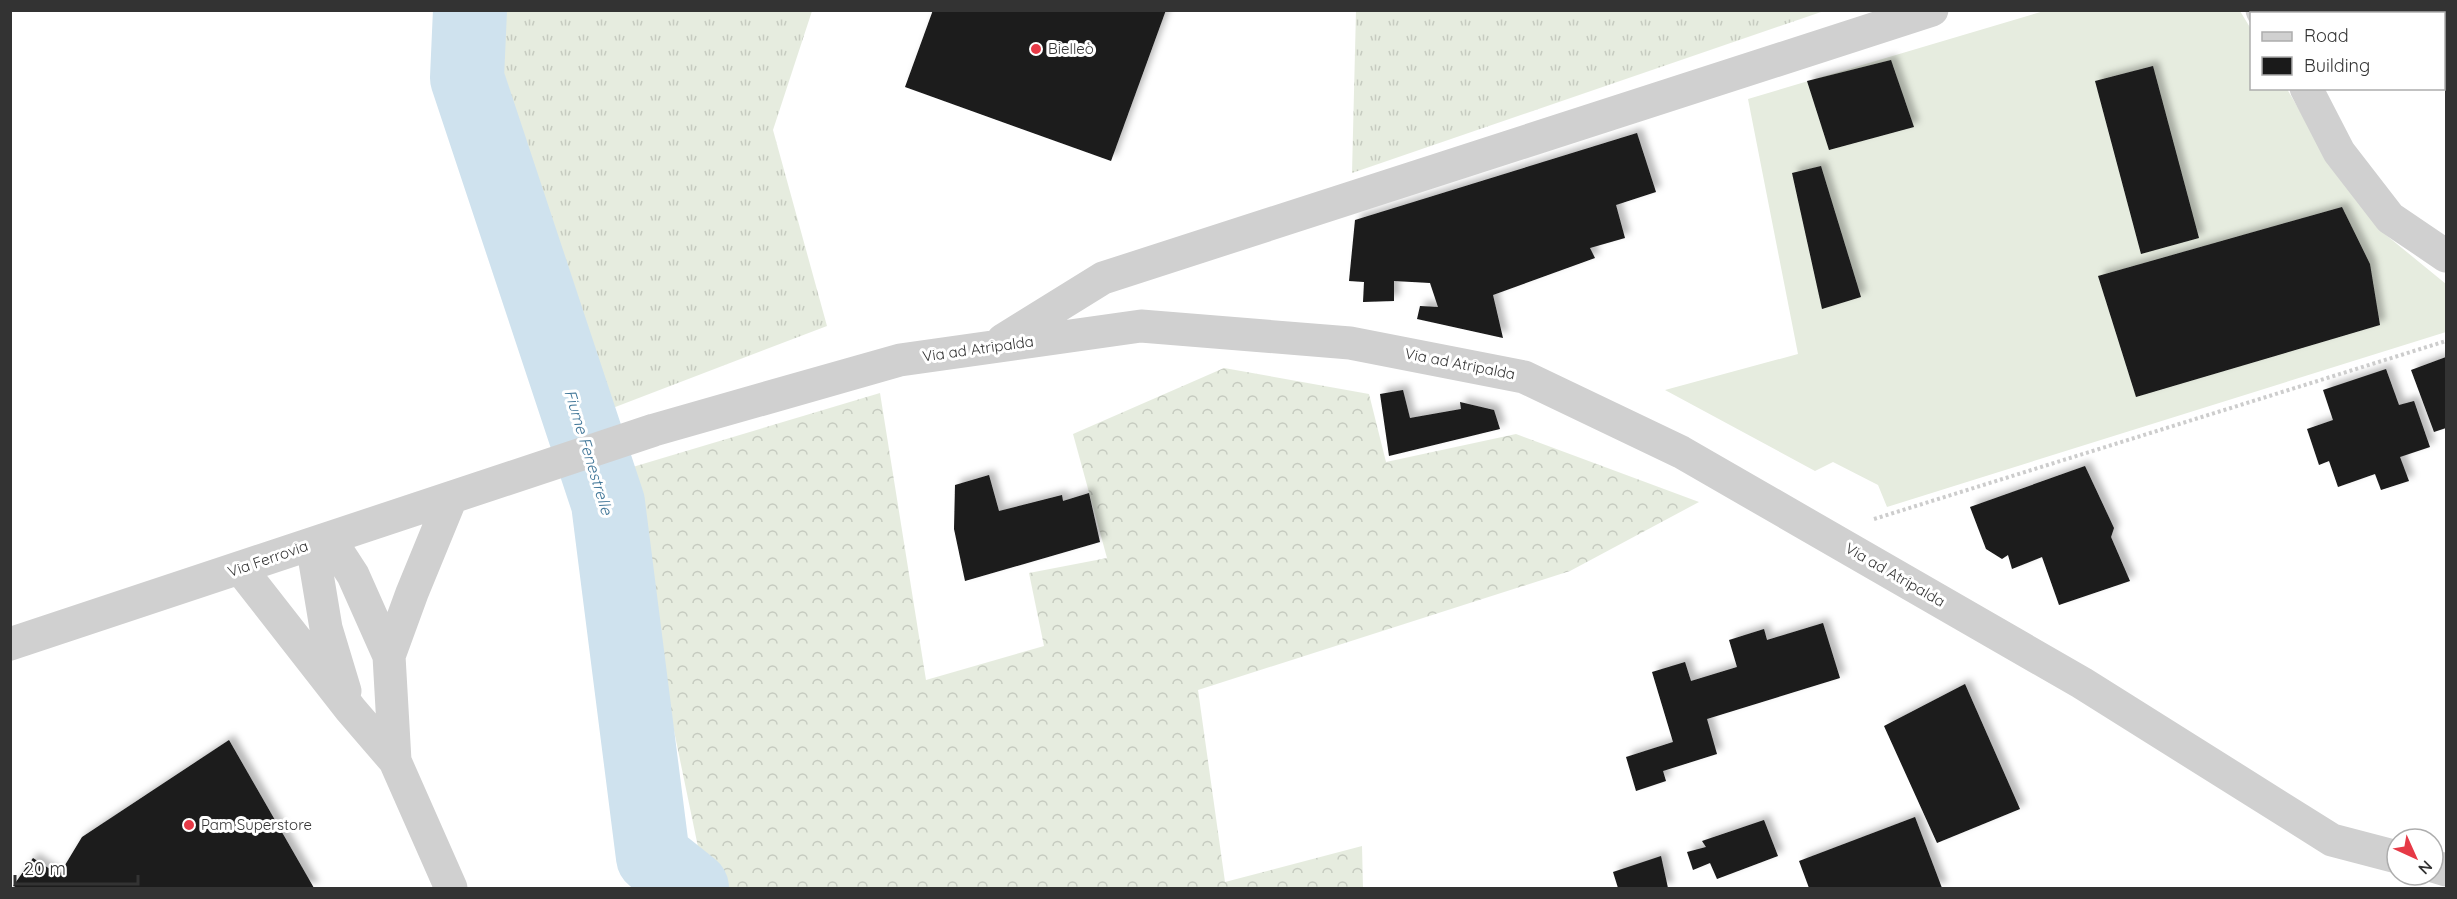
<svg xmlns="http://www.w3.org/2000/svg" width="2457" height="899" font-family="Quicksand,sans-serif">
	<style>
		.grass { fill: url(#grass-tufts) }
		.forest { fill: url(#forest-crowns) }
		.pitch { fill: #e6ecdf }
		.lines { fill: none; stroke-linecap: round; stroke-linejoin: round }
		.river { stroke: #cfe2ee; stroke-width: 74 }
		.building { fill: #1a1a1a; filter: url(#shadow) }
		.path { stroke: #cdcdcd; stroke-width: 4; stroke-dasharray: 3 3; stroke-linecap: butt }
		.minor { stroke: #d0d0d0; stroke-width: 33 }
		.poi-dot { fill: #e63946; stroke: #fff; stroke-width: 2 }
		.labels { text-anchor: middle; stroke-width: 6; stroke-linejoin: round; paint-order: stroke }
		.poi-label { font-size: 15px; fill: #333; stroke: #fff; text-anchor: start }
		.street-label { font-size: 15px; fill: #333; stroke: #fff }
		.water-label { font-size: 16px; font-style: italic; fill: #3f7597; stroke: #fff }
	</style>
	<defs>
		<pattern id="grass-tufts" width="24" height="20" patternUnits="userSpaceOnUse" patternTransform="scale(1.5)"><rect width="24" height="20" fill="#e6ecdf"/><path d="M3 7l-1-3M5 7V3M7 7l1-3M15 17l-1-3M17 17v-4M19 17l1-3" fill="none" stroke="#c6cbc0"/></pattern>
		<pattern id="forest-crowns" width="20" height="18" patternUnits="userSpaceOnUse" patternTransform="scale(1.5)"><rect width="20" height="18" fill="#e6ecdf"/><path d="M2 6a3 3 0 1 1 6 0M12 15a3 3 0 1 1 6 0" fill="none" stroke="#c6cbc0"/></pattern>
		<filter id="shadow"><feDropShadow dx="5.5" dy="-5.5" stdDeviation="3" flood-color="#0004"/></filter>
	</defs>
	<rect width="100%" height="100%" fill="#fff"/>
	<path class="grass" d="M488 11H812L773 130 827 326 597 414 488 80Z
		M1356 11V10L1824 11 1352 173Z"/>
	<path class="forest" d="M1224 368 1369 394 1386 462 1516 434 1699 502 1570 571 1198 690 1225 882 1362 846 1363 888H730L704 876 673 726 626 469 880 393 926 680 1044 646 1029 573 1107 558 1073 434Z"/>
	<path class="pitch" d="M2044 11H2240L2251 29 2252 88 2287 89 2321 147 2386 235 2446 284V332L1887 507 1878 485 1833 462 1815 471 1665 390 1798 354 1748 99Z"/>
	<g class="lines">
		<path class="river" d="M470 10 467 78 608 503 653 857 692 888"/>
	</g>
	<path class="building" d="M933 10H1166L1111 161 905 87Z
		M1891 60 1914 127 1829 150 1807 81Z
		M2153 66 2199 238 2141 254 2095 81Z
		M1637 133 1656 192 1616 205 1625 238 1590 248 1595 258 1493 295 1503 338 1417 319 1420 306 1438 307 1430 283 1394 281V301L1363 302 1364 282 1349 281 1355 220Z
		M1821 166 1861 297 1822 309 1792 173Z
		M2342 207 2370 264 2380 325 2136 397 2098 276Z
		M2446 357V428L2434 432 2411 370Z
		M2386 369 2399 405 2414 401 2430 447 2400 457 2409 481 2381 490 2375 474 2338 487 2329 461 2319 465 2307 429 2333 420 2323 390Z
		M1403 390 1410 418 1461 409 1460 402 1494 410 1500 429 1389 456 1380 394Z
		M2085 466 2114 528 2111 537 2130 581 2059 605 2042 557 2012 569 2008 555 2002 559 1986 549 1970 507Z
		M989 475 999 511 1062 495 1063 501 1089 493 1100 542 965 581 954 529 955 485Z
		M1823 623 1840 678 1707 719 1717 754 1663 771 1666 781 1636 791 1626 757 1673 742 1652 672 1685 662 1691 681 1737 667 1729 640 1764 629 1767 640Z
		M1965 684 2020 809 1937 843 1884 726Z
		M229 740 314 888H18L13 886 33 858 59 875 82 837Z
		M1915 817 1942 888H1809L1799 861Z
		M1764 820 1778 856 1717 879 1710 863 1693 870 1687 852 1706 847 1702 841Z
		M1661 856 1668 888H1618L1613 872Z"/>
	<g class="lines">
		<path class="path" d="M1874 519 2446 341"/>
		<path class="minor" d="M2262 10 2264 14
			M2306 88 2339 152 2390 218 2446 256
			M1003 340 1103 278 1932 10
			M329 538 353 575 389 656 395 761
			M312 544 326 628 345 691
			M240 568 351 710 395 761 451 888
			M10 644 654 430 900 360 1141 326 1350 343 1524 377 1681 452 2082 683 2332 840 2397 857
			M389 656 412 593 451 498
			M2433 866 2446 870"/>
	</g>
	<g class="poi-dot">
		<circle cx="1036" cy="49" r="6"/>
		<circle cx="189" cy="825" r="6"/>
	</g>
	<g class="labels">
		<g class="poi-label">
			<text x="1048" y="54">Bielleò</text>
			<text x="201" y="830">Pam Superstore</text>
		</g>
		<g class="street-label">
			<text transform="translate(978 349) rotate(-8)" y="5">Via ad Atripalda</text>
			<text transform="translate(1460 364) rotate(11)" y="5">Via ad Atripalda</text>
			<text transform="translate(268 559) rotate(-19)" y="5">Via Ferrovia</text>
			<text transform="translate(1895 575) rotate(30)" y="5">Via ad Atripalda</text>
		</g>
		<g class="water-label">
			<text transform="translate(589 452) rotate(73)" y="6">Fiume Fenestrelle</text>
		</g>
	</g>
	<rect width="2457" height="899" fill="none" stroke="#333333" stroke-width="24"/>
	<rect x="2250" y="12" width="195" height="78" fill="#ffffff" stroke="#adadad" stroke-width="1.5"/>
	<rect x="2262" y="32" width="30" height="9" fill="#d0d0d0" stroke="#adadad" stroke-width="1.5"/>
	<text x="2304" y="42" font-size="18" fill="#333333">Road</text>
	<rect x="2262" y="57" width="30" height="18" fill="#1a1a1a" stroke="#adadad" stroke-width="1.5"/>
	<text x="2304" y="72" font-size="18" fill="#333333">Building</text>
	<g transform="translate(2415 857) rotate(135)"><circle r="28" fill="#ffffff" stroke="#adadad" stroke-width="1.5"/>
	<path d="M0-4.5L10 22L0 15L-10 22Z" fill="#e63946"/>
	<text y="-9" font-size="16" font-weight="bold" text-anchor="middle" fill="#333333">N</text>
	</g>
	<path d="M15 875v9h123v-9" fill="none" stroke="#333333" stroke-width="3"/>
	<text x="24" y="875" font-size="18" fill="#333333" stroke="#ffffff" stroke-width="4.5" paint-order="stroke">20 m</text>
</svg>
